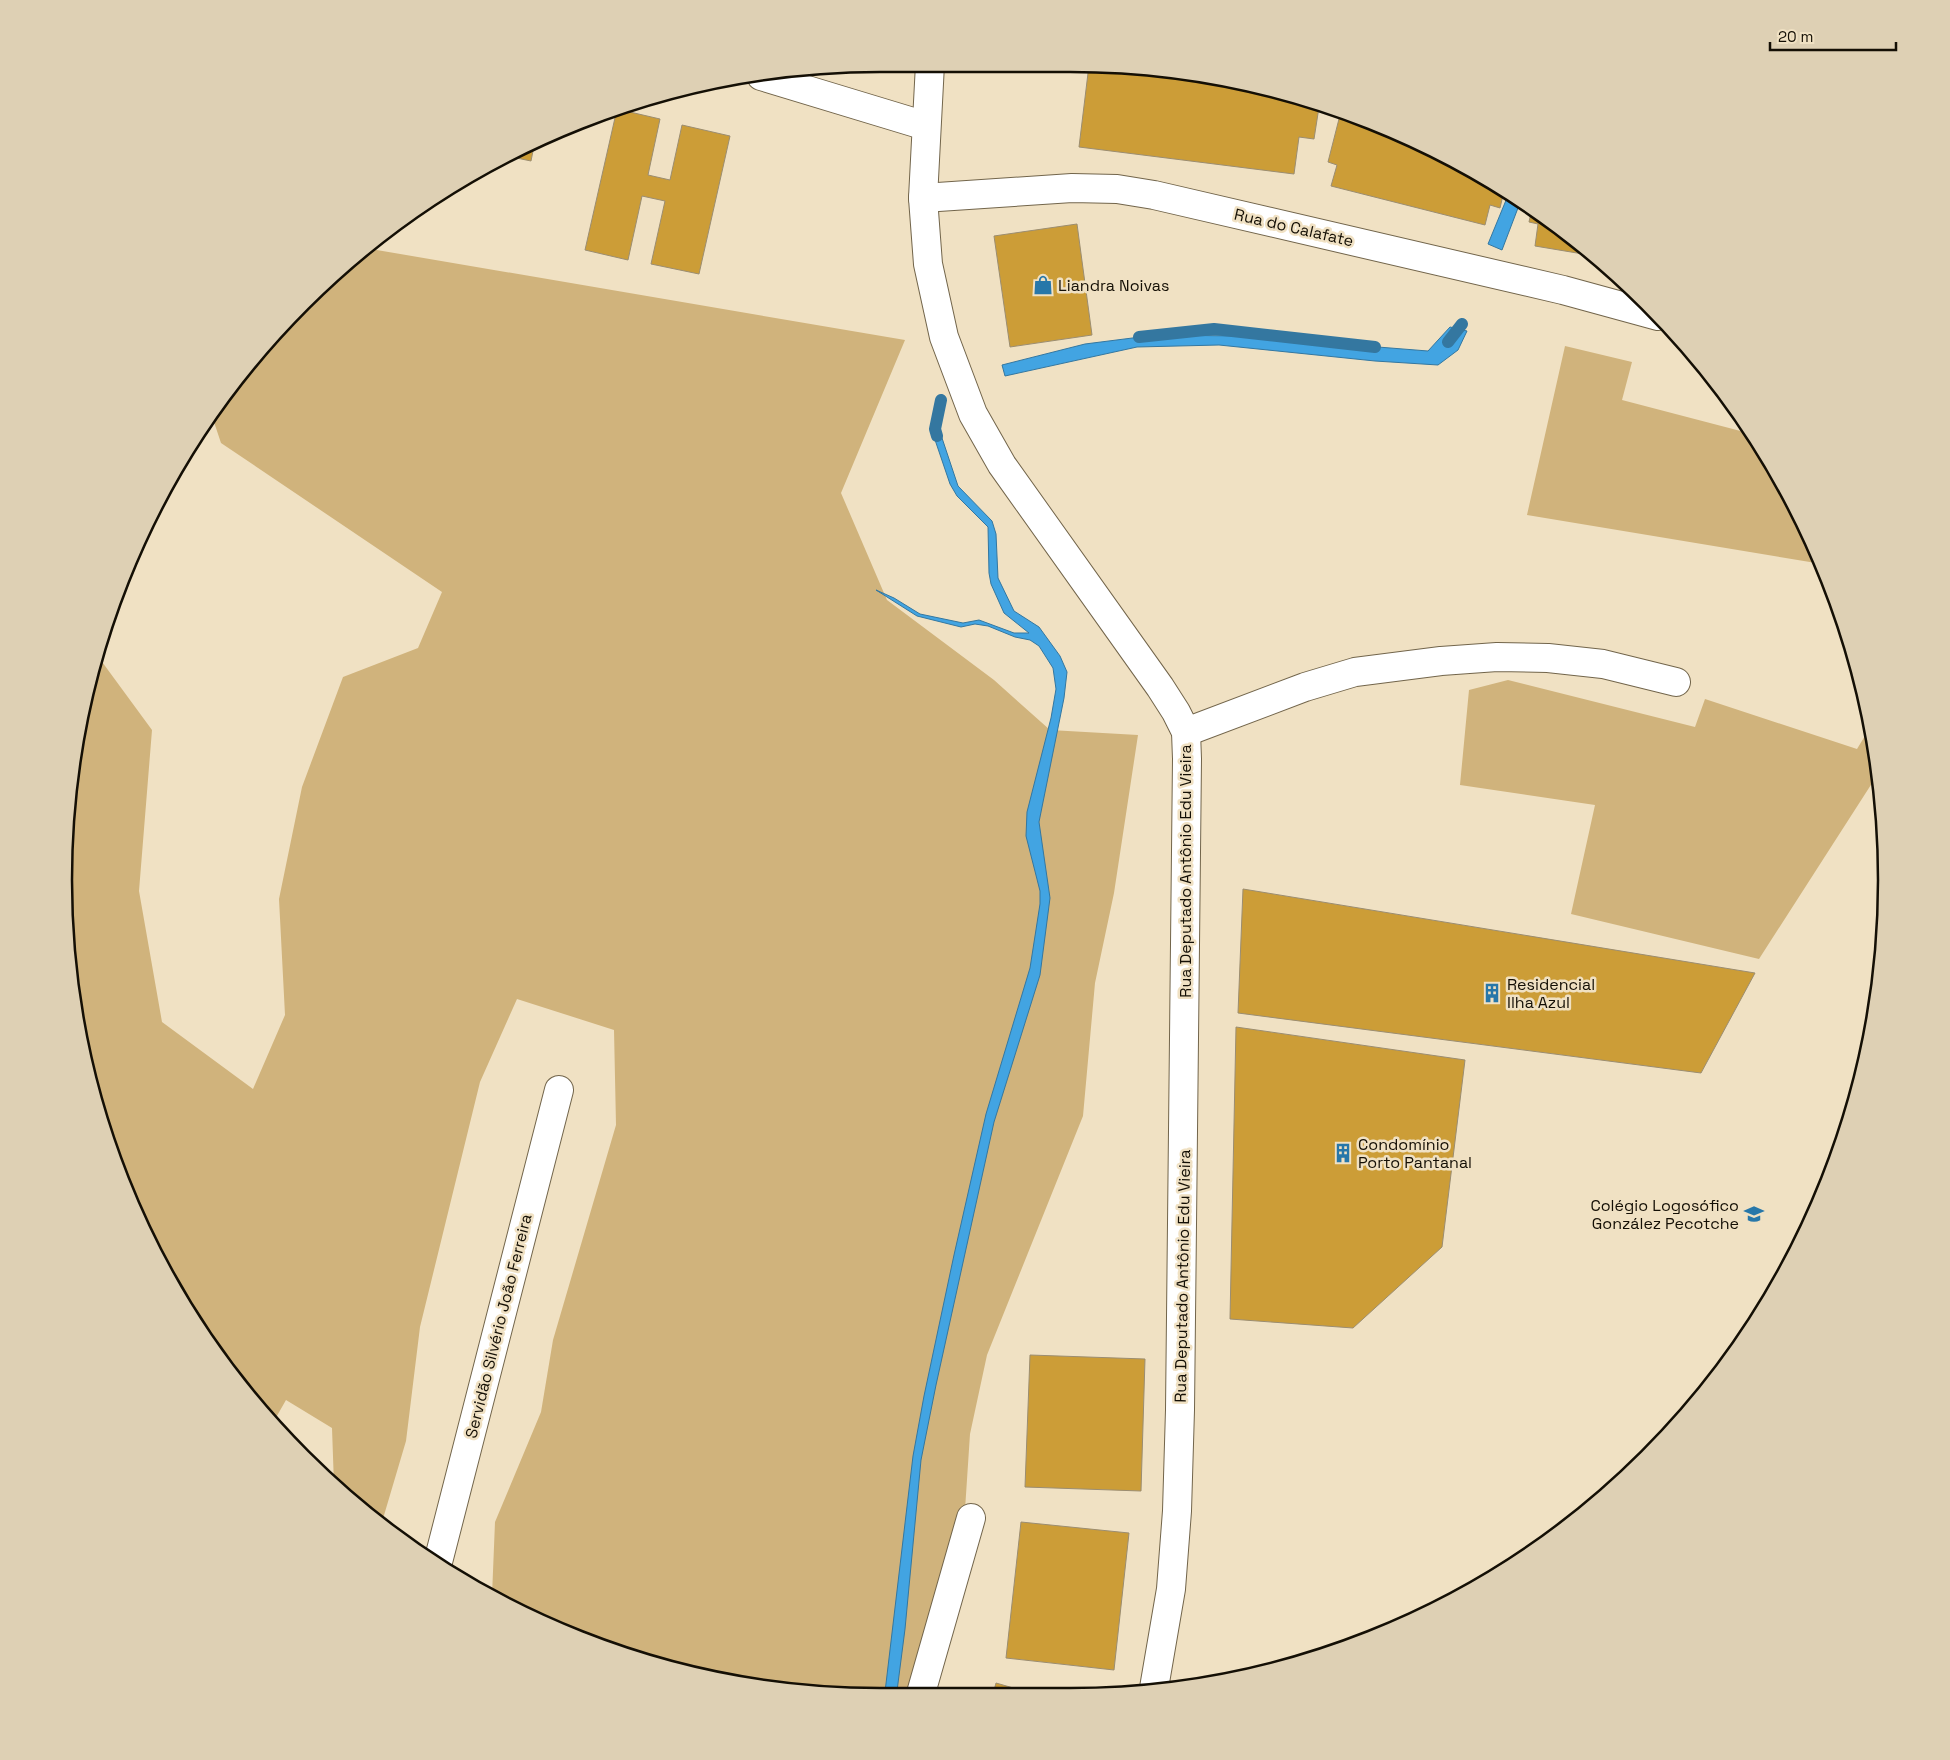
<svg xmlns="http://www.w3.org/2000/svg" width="1950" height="1760" font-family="'Space Grotesk',sans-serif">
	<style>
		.green { fill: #d0b37c }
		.water { fill: #42a4e2; stroke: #3477a0 }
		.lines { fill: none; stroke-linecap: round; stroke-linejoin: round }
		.stream { stroke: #3477a0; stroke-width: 12 }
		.building { fill: #cc9d37; stroke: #9b8d71 }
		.minor-casing { stroke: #72654b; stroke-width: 30 }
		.major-casing { stroke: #72654b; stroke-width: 30 }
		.minor { stroke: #fff; stroke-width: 28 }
		.major { stroke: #fff; stroke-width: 28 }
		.labels { text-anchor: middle; stroke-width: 5; stroke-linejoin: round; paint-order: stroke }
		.street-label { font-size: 16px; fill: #140f05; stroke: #f0e1c3 }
		.poi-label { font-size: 16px; fill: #140f05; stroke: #f0e1c3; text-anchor: start }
		.rim { fill: none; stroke: #140f05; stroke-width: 2.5 }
	</style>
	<rect width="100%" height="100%" fill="#f0e1c3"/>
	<path class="green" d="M365 248 905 340 841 493 887 600 994 680 1050 730 1138 735 1114 893 1095 983 1083 1116 987 1355 970 1434 964 1525 936 1693 774 1689 618 1653 492 1596 495 1522 541 1412 553 1340 616 1125 614 1030 517 999 480 1082 420 1327 406 1441 382 1522 342 1494 334 1485 332 1428 286 1400 274 1421 232 1377 148 1241 107 1143 79 1040 64 880 71 773 91 669 97 655 152 730 139 891 162 1022 253 1089 285 1015 279 899 302 787 343 677 418 648 442 592 221 443 212 416 233 383 303 303Z
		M1565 346 1632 362 1622 400 1752 434 1822 564 1527 515Z
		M1508 680 1695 727 1705 699 1857 749 1871 726 1876 777 1759 959 1571 914 1595 805 1460 785 1469 690Z"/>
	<path class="water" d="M1509 193 1521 200 1502 250 1488 244Z
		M1450 327 1467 331 1458 350 1438 365 1375 361 1219 345 1137 347 1005 376 1002 365 1085 344 1156 335 1240 336 1428 351Z
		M934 414 958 486 992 521 996 534 998 578 1014 611 1039 627 1060 656 1067 672 1064 698 1039 822 1050 898 1040 975 994 1122 936 1385 921 1460 905 1629 897 1691V1692H885L913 1456 924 1396 954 1255 986 1114 1030 968 1040 904V891L1026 836 1027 812 1051 718 1056 689 1053 668 1039 646 1030 640 1015 637 988 626 975 624 961 627 917 616 876 590 894 598 920 614 963 623 979 620 1014 633H1029L1004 613 991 584 989 573 988 527 957 496 950 484 931 428Z"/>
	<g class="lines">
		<path class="stream" d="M1139 337 1214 329 1375 347
			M1448 342 1462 324
			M937 436 935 429 941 400"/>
	</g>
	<path class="building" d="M1089 65H1123L1230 79 1319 107 1314 139 1299 137 1294 174 1079 147Z
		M617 109 660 119 648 175 670 180 682 125 730 136 699 274 651 264 665 201 642 196 628 260 585 250Z
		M1340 115 1383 126 1504 191 1500 208 1490 205 1485 225 1331 186 1337 165 1328 162Z
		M535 141 531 161 507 156 519 148Z
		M1532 208 1589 255 1535 246 1538 224 1529 222Z
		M1077 224 1092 335 1010 347 994 236Z
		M1243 889 1755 973 1701 1073 1238 1013Z
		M1236 1027 1465 1060 1442 1247 1353 1328 1230 1319Z
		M1030 1355 1145 1359 1141 1491 1025 1487Z
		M1021 1522 1129 1533 1114 1670 1006 1658Z
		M996 1683 1041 1696 993 1694Z"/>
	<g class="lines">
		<defs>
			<path id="minor" d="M761 76 926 126
				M923 198 1072 188 1117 189 1154 195 1563 290 1658 316
				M1186 732 1305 687 1355 672 1441 661 1497 657 1548 658 1603 664 1676 682
				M438 1562 559 1090
				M921 1693 971 1518"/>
			<path id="major" d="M930 64 923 198 928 264 944 337 973 414 1002 465 1160 687 1176 712 1186 732 1187 759 1180 1410 1177 1511 1171 1589 1154 1688"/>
		</defs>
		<use href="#minor" class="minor-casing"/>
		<use href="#major" class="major-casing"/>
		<use href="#minor" class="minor"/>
		<use href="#major" class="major"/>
	</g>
	<defs>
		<symbol id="shop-bare" viewBox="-9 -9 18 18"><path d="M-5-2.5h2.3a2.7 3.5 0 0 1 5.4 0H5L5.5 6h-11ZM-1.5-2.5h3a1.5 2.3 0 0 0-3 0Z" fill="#2777a9" stroke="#f0e1c3" stroke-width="2.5" paint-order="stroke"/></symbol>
		<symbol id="building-bare" viewBox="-9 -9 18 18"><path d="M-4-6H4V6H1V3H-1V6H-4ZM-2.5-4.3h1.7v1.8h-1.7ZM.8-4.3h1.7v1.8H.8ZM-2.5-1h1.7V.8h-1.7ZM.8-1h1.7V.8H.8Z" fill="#2777a9" stroke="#f0e1c3" stroke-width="2.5" paint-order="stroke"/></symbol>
		<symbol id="university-bare" viewBox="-9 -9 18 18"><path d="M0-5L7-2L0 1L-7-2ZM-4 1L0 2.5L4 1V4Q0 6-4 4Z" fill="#2777a9" stroke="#f0e1c3" stroke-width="2.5" paint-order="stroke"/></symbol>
	</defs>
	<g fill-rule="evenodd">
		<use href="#shop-bare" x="1029" y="271" width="28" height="28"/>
		<use href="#building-bare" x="1478" y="979" width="28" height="28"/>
		<use href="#building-bare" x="1329" y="1139" width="28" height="28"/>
		<use href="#university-bare" x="1740" y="1200" width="28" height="28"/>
	</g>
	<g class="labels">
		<g class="street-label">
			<text transform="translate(1294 227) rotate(13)" y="6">Rua do Calafate</text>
			<text transform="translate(1185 871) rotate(-90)" y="6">Rua Deputado Antônio Edu Vieira</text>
			<text transform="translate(1182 1276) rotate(-89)" y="6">Rua Deputado Antônio Edu Vieira</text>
			<text transform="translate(498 1326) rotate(-76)" y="6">Servidão Silvério João Ferreira</text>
		</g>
		<g class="poi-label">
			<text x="1058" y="291">Liandra Noivas</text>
			<text x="1507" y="990">Residencial<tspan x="1507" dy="18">Ilha Azul</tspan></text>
			<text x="1358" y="1150">Condomínio<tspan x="1358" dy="18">Porto Pantanal</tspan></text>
			<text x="1739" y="1211" text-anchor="end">Colégio Logosófico<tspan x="1739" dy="18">González Pecotche</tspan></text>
		</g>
	</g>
	<path d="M0 0H1950V1760H0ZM880 72H1070A808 808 0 0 1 1878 880V880A808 808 0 0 1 1070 1688H880A808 808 0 0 1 72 880V880A808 808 0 0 1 880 72Z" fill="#ded0b4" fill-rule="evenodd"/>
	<path class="rim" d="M880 72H1070A808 808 0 0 1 1878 880V880A808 808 0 0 1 1070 1688H880A808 808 0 0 1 72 880V880A808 808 0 0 1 880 72Z"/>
	<path d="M1770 42v8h126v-8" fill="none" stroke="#140f05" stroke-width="2.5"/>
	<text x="1778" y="42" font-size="15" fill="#140f05" stroke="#f0e1c3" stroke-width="4" paint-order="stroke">20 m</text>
</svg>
